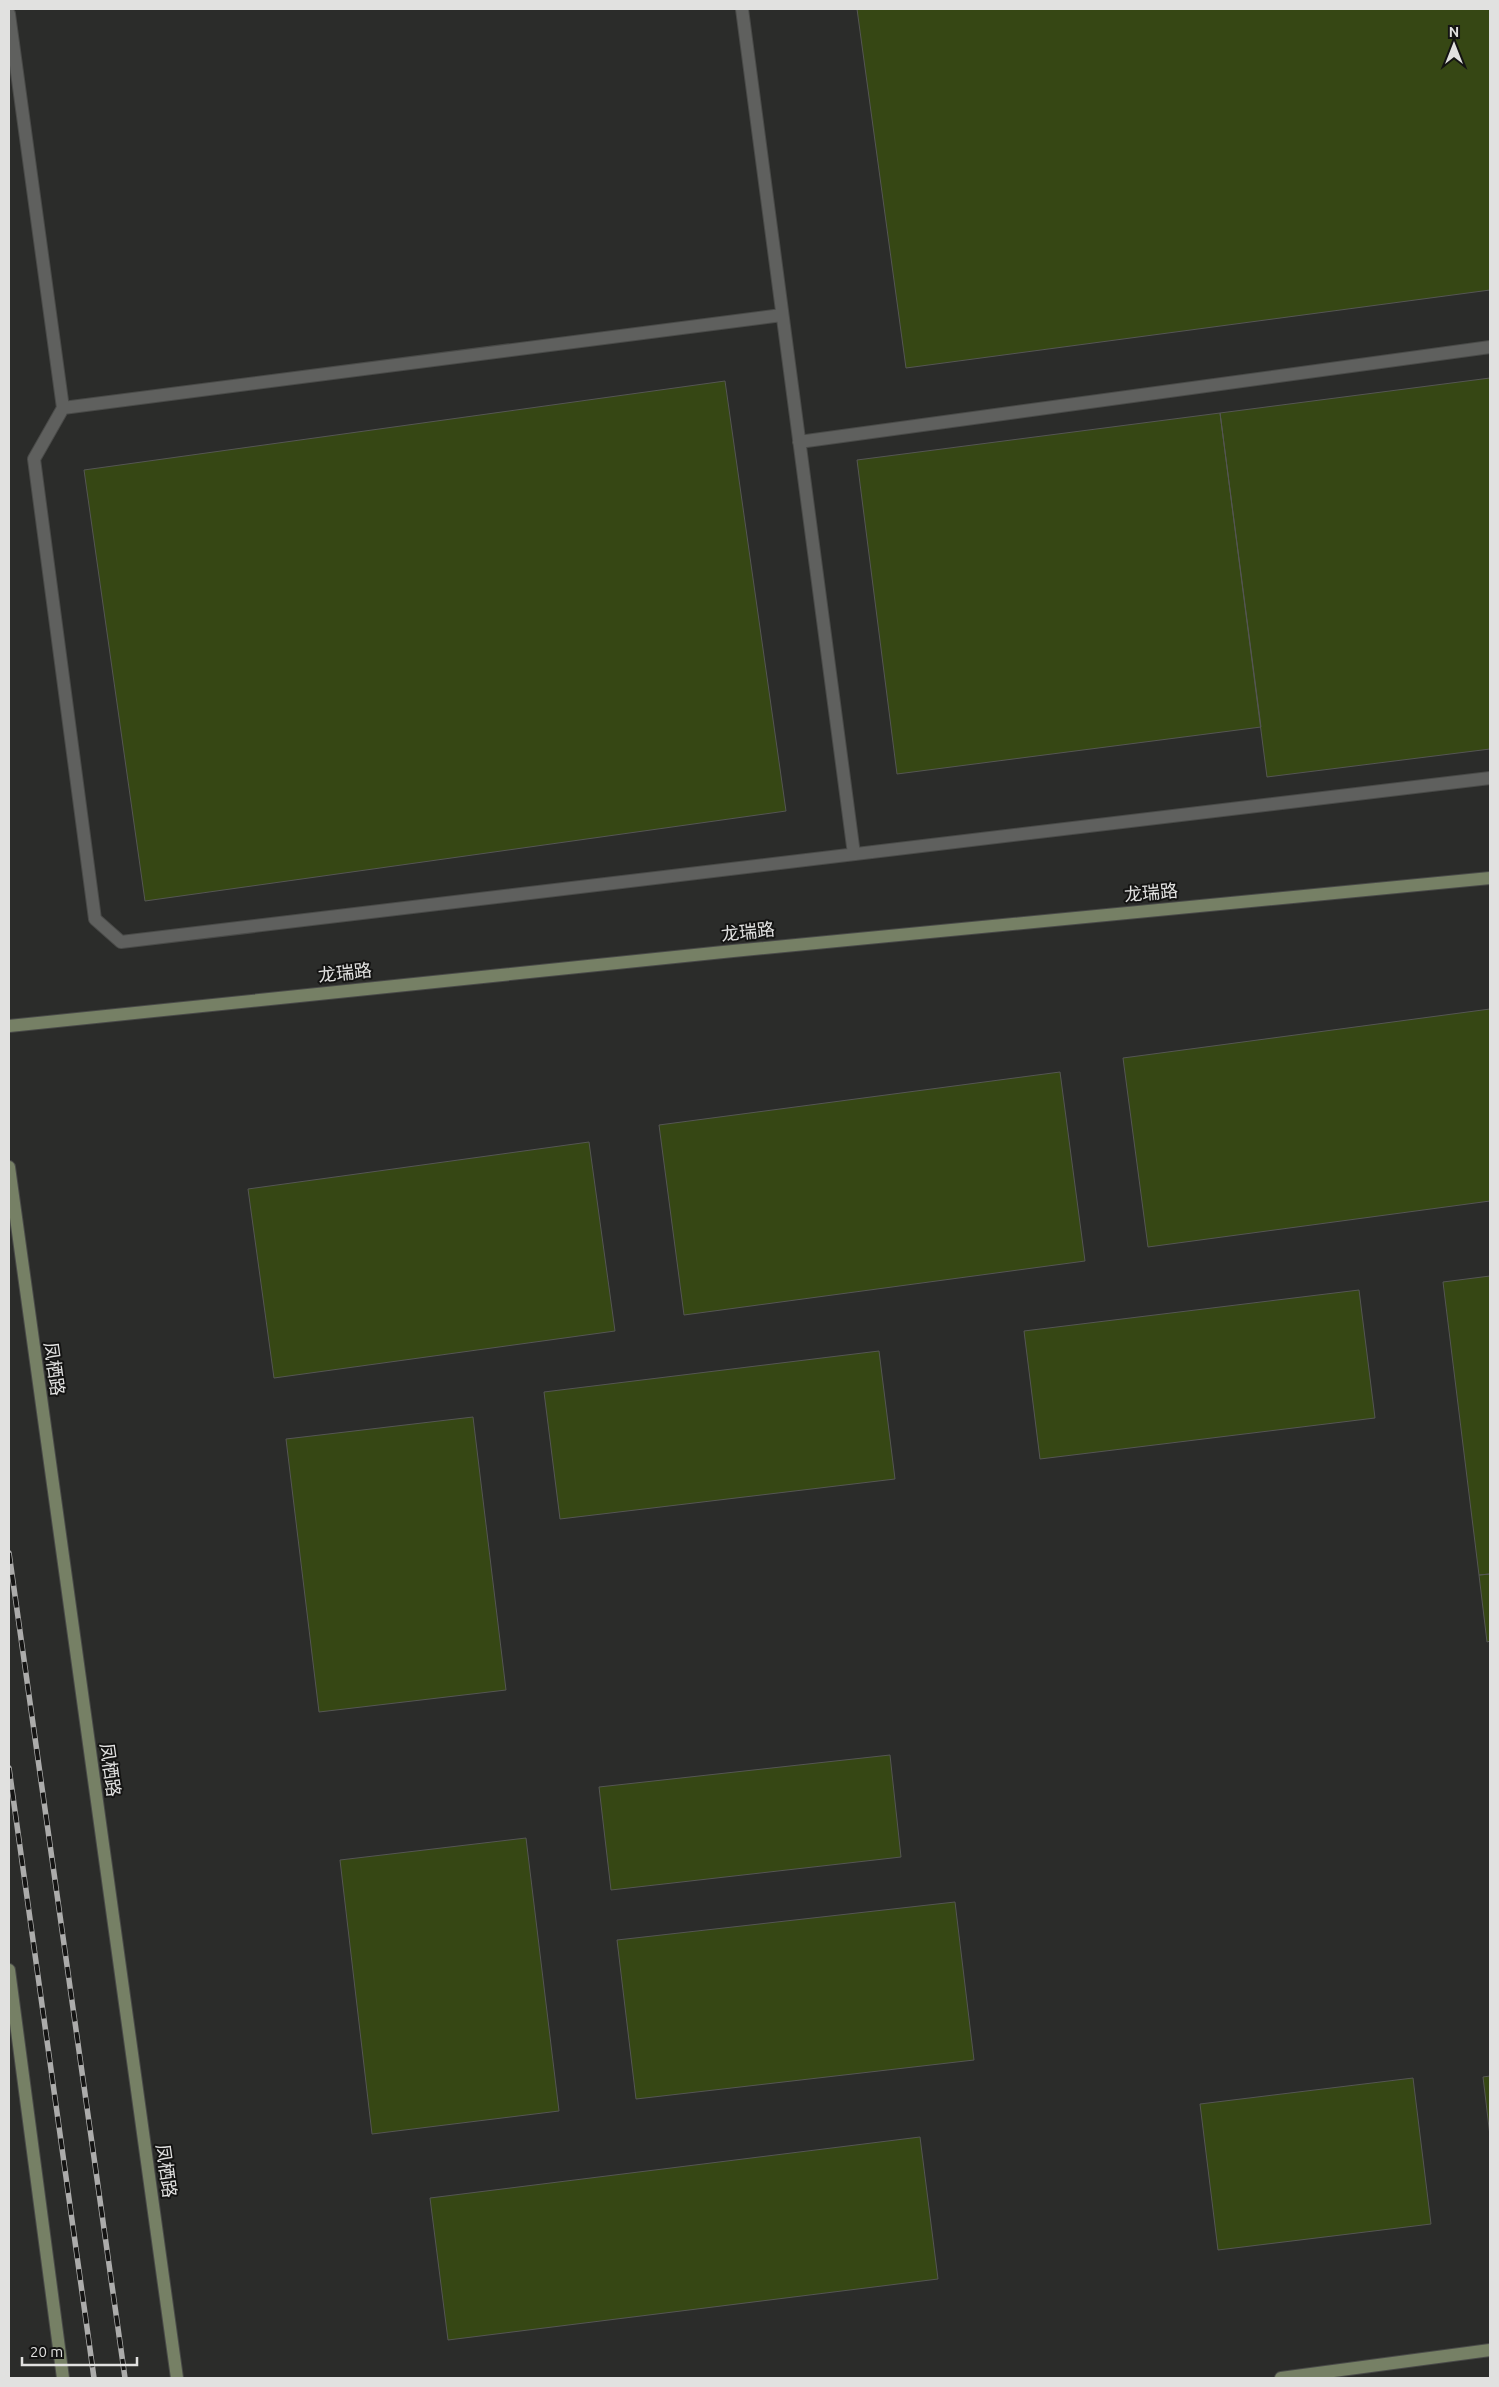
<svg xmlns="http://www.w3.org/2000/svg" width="1499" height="2387" font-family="Ubuntu,'Noto Sans SC',sans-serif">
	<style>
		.building { fill: #364714; stroke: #555653 }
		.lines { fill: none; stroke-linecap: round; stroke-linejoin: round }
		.lane-casing { stroke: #494a48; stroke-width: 14 }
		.secondary-casing { stroke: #494a48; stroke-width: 14 }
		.lane { stroke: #5f605e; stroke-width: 12 }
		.secondary { stroke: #768065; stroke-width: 12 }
		.rail-casing { stroke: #acacab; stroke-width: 5.5 }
		.rail { stroke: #141413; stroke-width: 4; stroke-dasharray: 11; stroke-linecap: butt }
		.labels { text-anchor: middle; stroke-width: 4; stroke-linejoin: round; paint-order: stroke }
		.street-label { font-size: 18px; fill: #e1e1e0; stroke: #141413 }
	</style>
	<rect width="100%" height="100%" fill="#2b2c2a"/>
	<path class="building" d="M857 9H1490V290L906 368Z
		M1490 378V749L1267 777 1220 413Z
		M725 381 786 811 145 901 84 470Z
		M1220 413 1261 727 897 774 857 460Z
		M1490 1009V1201L1148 1247 1123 1058Z
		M1060 1072 1085 1261 684 1315 659 1125Z
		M589 1142 615 1331 274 1378 248 1189Z
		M1490 1276V1574L1479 1575 1443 1282Z
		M1359 1290 1375 1418 1040 1459 1024 1331Z
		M879 1351 895 1479 560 1519 544 1392Z
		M473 1417 506 1690 319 1712 286 1439Z
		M1490 1574V1641L1487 1642 1479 1575Z
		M890 1755 901 1857 611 1890 599 1787Z
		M526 1838 559 2111 372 2134 340 1860Z
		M955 1902 974 2060 636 2099 617 1940Z
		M1490 2076V2136L1483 2077Z
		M1413 2078 1431 2224 1218 2250 1200 2104Z
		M920 2137 938 2279 448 2340 430 2198Z"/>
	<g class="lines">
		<defs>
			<path id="lane" d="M742 9 854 854
				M9 14 63 408 34 459 95 919 121 942 1490 778
				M63 408 782 315
				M799 442 1490 347"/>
			<path id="secondary" d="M9 1026 733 951 1490 878
				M9 1167 177 2378
				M9 1970 63 2378
				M1281 2378 1490 2350"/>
		</defs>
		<use href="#lane" class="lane-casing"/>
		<use href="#secondary" class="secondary-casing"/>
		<use href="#lane" class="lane"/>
		<use href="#secondary" class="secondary"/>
		<defs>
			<path id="rail" d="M9 1553 125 2378
				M9 1768 94 2378"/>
		</defs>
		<use href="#rail" class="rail-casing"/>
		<use href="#rail" class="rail"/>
	</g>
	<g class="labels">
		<g class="street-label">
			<text transform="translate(1151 893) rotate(-5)" y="6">龙瑞路</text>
			<text transform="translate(748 932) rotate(-6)" y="6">龙瑞路</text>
			<text transform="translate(345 973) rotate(-6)" y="6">龙瑞路</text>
			<text transform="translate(54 1369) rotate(82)" y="6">凤栖路</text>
			<text transform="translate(110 1770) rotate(82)" y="6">凤栖路</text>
			<text transform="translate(166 2171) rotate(82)" y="6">凤栖路</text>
		</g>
	</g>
	<rect width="1499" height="2387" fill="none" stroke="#e1e1e0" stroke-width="20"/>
	<g transform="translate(1454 45)" stroke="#141413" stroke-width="4" paint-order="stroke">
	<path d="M0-4L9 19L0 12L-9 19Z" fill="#e1e1e0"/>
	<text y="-8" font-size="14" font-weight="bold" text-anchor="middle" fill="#e1e1e0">N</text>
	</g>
	<path d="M22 2357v8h115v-8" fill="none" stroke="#e1e1e0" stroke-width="2.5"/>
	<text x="30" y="2357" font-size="15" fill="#e1e1e0" stroke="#141413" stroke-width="4" paint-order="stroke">20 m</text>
</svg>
